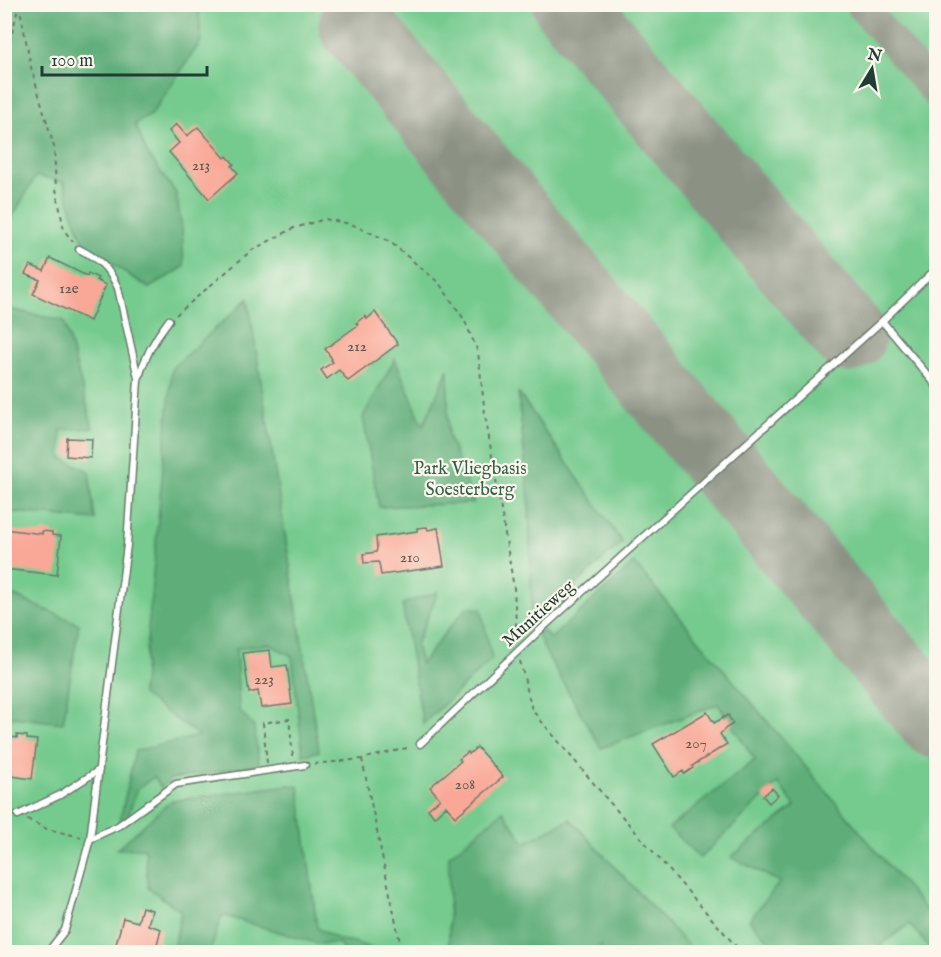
<svg xmlns="http://www.w3.org/2000/svg" width="941" height="957" font-family="'IM FELL English',serif">
	<style>
		.green { fill: #74ca8e; stroke: #4a8461; stroke-width: 1.5 }
		.forest { fill: #5fae79; stroke: #3f7656; stroke-width: 1.5 }
		.lines { fill: none; stroke-linecap: round; stroke-linejoin: round }
		.taxiway { stroke: #8b9284; stroke-width: 30 }
		.runway { stroke: #8b9284; stroke-width: 75 }
		.building { fill: #f9a897 }
		.service-casing { stroke: #6b796c; stroke-width: 9 }
		.path { stroke: #6b796c; stroke-width: 2; stroke-dasharray: 4.5 4.5; stroke-linecap: butt }
		.service { stroke: #fff; stroke-width: 6 }
		.labels { text-anchor: middle; stroke-width: 4.5; stroke-linejoin: round; paint-order: stroke }
		.number-label { font-size: 15px; fill: #56584d }
		.park-label { font-size: 18px; fill: #34604a; stroke: #fbf7ec }
		.street-label { font-size: 18px; fill: #1f3d34; stroke: #fbf7ec }
	</style>
	<rect width="100%" height="100%" fill="#fbf7ec"/>
	<filter id="ink" filterUnits="userSpaceOnUse"><feTurbulence type="fractalNoise" baseFrequency=".0167" numOctaves="2"/><feDisplacementMap in="SourceGraphic" scale="12" xChannelSelector="R" yChannelSelector="G"/><feConvolveMatrix kernelMatrix="1 2 1 2 8 2 1 2 1" color-interpolation-filters="sRGB"/></filter>
	<filter id="wash" filterUnits="userSpaceOnUse"><feTurbulence type="fractalNoise" baseFrequency=".008" numOctaves="4" result="noise"/><feDisplacementMap in="SourceGraphic" scale="24" xChannelSelector="R" yChannelSelector="G"/><feGaussianBlur stdDeviation="1.35" result="paint"/><feColorMatrix in="noise" values="0 0 0 0 0 0 0 0 0 0 0 0 0 0 0 0 0 1.4 0 .05"/><feComposite in="paint" operator="in"/></filter>
	<g filter="url(#wash)">
		<rect width="100%" height="100%" fill="#f7e8d3"/>
		<path class="green" d="M5 5H936V952H5Z"/>
		<path class="forest" d="M5 4 196 5 199 11 201 41 151 115 135 124 147 153 176 193 182 229 184 267 149 288 85 246 72 211 64 182 36 176 10 221 5 259Z
			M248 299 319 751 303 756 292 656 269 644 236 649 239 710 254 727 259 765 171 779 161 788 154 777 137 789 128 816 120 821 135 751 199 736 142 695 172 368Z
			M5 308 64 321 93 428 61 430V458L89 471 95 520 5 511Z
			M395 359 423 426 448 369V435L474 503 379 507 363 417Z
			M518 392 622 542 536 622 550 639 634 563 936 922V952H933L909 924 872 952H780L749 920 780 882 731 857 795 806 778 783 700 858 669 828 755 760 718 704 601 748 547 655 532 622 529 500Z
			M5 592 79 624 63 723 5 716Z
			M438 592 416 645 421 664 448 629 468 607 481 609 492 659 423 724 402 604Z
			M289 785 299 787 317 928 340 940 354 942 371 948V952H342L343 950 338 943 319 944 222 915 210 952H173L181 911 148 888 145 848 117 849 171 801Z
			M503 811 525 843 570 819 694 952H602L601 945 586 952H449V856Z"/>
		<g class="lines">
			<path class="taxiway" d="M860 4 936 93"/>
			<path class="runway" d="M570 4 849 335
				M356 25 936 721"/>
		</g>
		<g id="blocks">
			<path class="building" d="M176 124 187 136 198 127 225 158 227 156 234 164 232 166 238 173 209 199 169 152 179 143 169 131Z
				M50 258 87 276 88 273 98 278 96 280 106 285 90 321 33 294 40 280 25 274 30 265 44 271Z
				M375 312 398 344 348 381 339 370 327 379 321 370 333 362 331 360 332 359 325 349 358 325 356 323 365 316 367 319Z
				M67 438 92 439 91 458 66 456Z
				M427 527 428 530 438 528 444 566 381 575 379 563 378 562 364 563 363 554 376 552 377 549 376 537 417 531V528Z
				M4 529 42 534V531L52 532V535L61 536 57 575 4 569Z
				M270 650 272 667 287 665 292 704 261 708 258 691 249 693 243 653Z
				M707 712 714 723 728 715 733 724 726 728 720 734 727 744 692 766 693 768 684 774 683 771 674 777 653 744Z
				M17 735 27 736V739L37 740 32 779 4 775V736L17 738Z
				M477 747 503 777 455 817 446 806 434 817 428 809 440 799 430 787 461 761 459 759 468 752 469 754Z
				M772 788 778 795 769 803 763 796Z
				M142 907 152 910 148 925 161 929 155 952H114L123 918 138 922Z"/>
		</g>
	</g>
	<g filter="url(#ink)">
		<use href="#blocks" fill-opacity="0" stroke="#6b796c" stroke-width="1.5"/>
		<g class="lines">
			<defs>
				<path id="service" d="M79 249C99 259 109 268 118 288L138 378
					M882 321 936 385
					M420 744 538 632 882 321 936 269
					M18 815 60 795 99 770
					M90 839 118 826 176 784 305 765
					M48 952 65 930 90 839 127 545 138 380C144 358 155 338 169 320"/>
			</defs>
			<use href="#service" class="service-casing"/>
			<path class="path" d="M19 4 31 67 54 147 56 189 64 230 73 242
				M4 68 18 8
				M176 315 252 250 294 228 325 219 351 224 389 241 439 283 464 319 478 352 485 414 514 588 517 641
				M520 661 532 710 606 798 741 952
				M362 759 402 952
				M267 763 263 723 289 719 293 757
				M314 764 362 759 411 747
				M27 819 47 829 81 837"/>
			<use href="#service" class="service"/>
		</g>
	</g>
	<g class="labels">
		<g class="number-label">
			<text x="201" y="170">213</text>
			<text x="69" y="293">12e</text>
			<text x="357" y="351">212</text>
			<text x="410" y="562">210</text>
			<text x="264" y="684">223</text>
			<text x="696" y="748">207</text>
			<text x="465" y="789">208</text>
		</g>
		<g class="park-label">
			<text x="470" y="474">Park Vliegbasis<tspan x="470" dy="21">Soesterberg</tspan></text>
		</g>
		<g class="street-label">
			<text transform="translate(538 613) rotate(-42)" y="6">Munitieweg</text>
		</g>
	</g>
	<rect width="941" height="957" fill="none" stroke="#fbf7ec" stroke-width="24"/>
	<g transform="translate(872 69) rotate(11)" stroke="#fbf7ec" stroke-width="4.5" paint-order="stroke">
	<path d="M0-4.5L10 22L0 15L-10 22Z" fill="#1f3d34"/>
	<text y="-9" font-size="16" font-weight="bold" text-anchor="middle" fill="#1f3d34">N</text>
	</g>
	<path d="M42 66v9h165v-9" fill="none" stroke="#1f3d34" stroke-width="3"/>
	<text x="51" y="66" font-size="18" fill="#1f3d34" stroke="#fbf7ec" stroke-width="4.5" paint-order="stroke">100 m</text>
</svg>
